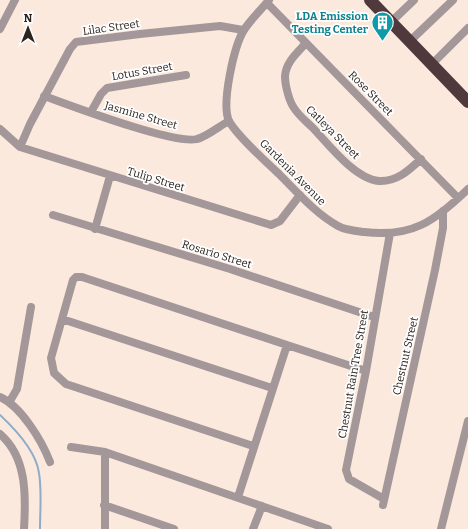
<svg xmlns="http://www.w3.org/2000/svg" width="468" height="529" font-family="Bitter,serif">
	<style>
		.lines { fill: none; stroke-linecap: round; stroke-linejoin: round }
		.stream { stroke: #8cacc8; stroke-width: 2 }
		.minor { stroke: #a39799; stroke-width: 8 }
		.highway { stroke: #50393d; stroke-width: 12 }
		.labels { text-anchor: middle; stroke-width: 3.5; stroke-linejoin: round; paint-order: stroke }
		.culture-label { font-size: 11px; font-weight: bold; fill: #0d838f; stroke: #fff; text-anchor: end }
		.street-label { font-size: 11px; fill: #2c241f; stroke: #fff }
	</style>
	<rect width="100%" height="100%" fill="#fce9dd"/>
	<g class="lines">
		<path class="stream" d="M0 415C15 429 36 451 39 473 42 491 40 511 40 529"/>
		<path class="minor" d="M269 0C261 10 251 19 244 30 234 46 221 104 229 121 236 134 267 163 279 174 297 192 315 213 338 226 345 230 355 231 364 232 412 238 435 221 468 189
			M267 3 458 198
			M391 22 414 0
			M0 29 15 0
			M410 41 453 0
			M306 43C297 53 286 62 285 76 285 85 289 101 294 108 299 116 307 122 313 128 329 145 355 179 379 181 397 182 409 170 421 159
			M432 64 468 28
			M44 96C72 106 174 145 197 139 206 137 221 125 229 121
			M91 112 101 94 107 88 186 75
			M0 129 20 147 271 225 280 221 300 195
			M20 147 30 124 70 49 76 42 140 34 220 26 243 30
			M53 215 230 269 374 317
			M95 229 110 176
			M62 319 272 388
			M0 397C21 406 42 441 50 462
			M10 401 17 389 31 307
			M0 434C27 457 26 496 24 529
			M253 446 66 384 54 373 51 358 73 280 76 277H82L287 345
			M71 447 105 452
			M238 497 287 345 366 371
			M384 499 349 479 346 470 366 371 390 233
			M104 505 174 529
			M383 505 435 270 443 228V211
			M105 529V452L328 529
			M253 529 262 506
			M441 529 468 421"/>
		<path class="highway" d="M370 0 468 102"/>
	</g>
	<defs>
		<symbol id="building-pin" viewBox="-11 -11 22 30"><path d="M0 17L-7.5 6A9.5 9.5 0 1 1 7.5 6Z" fill="#0f9aa8" stroke="#fff"/><path d="M-4-6H4V6H1V3H-1V6H-4ZM-2.5-4.3h1.7v1.8h-1.7ZM.8-4.3h1.7v1.8H.8ZM-2.5-1h1.7V.8h-1.7ZM.8-1h1.7V.8H.8Z" fill="#fff"/></symbol>
	</defs>
	<g fill-rule="evenodd">
		<use href="#building-pin" x="370" y="10" width="25" height="34"/>
	</g>
	<g class="labels">
		<g class="culture-label">
			<text x="368" y="20">LDA Emission<tspan x="368" dy="13">Testing Center</tspan></text>
		</g>
		<g class="street-label">
			<text transform="translate(111 27) rotate(-8)" y="4">Lilac Street</text>
			<text transform="translate(142 71) rotate(-10)" y="4">Lotus Street</text>
			<text transform="translate(371 93) rotate(45)" y="4">Rose Street</text>
			<text transform="translate(141 115) rotate(16)" y="4">Jasmine Street</text>
			<text transform="translate(333 132) rotate(45)" y="4">Catleya Street</text>
			<text transform="translate(293 172) rotate(45)" y="4">Gardenia Avenue</text>
			<text transform="translate(156 179) rotate(17)" y="4">Tulip Street</text>
			<text transform="translate(217 254) rotate(17)" y="4">Rosario Street</text>
			<text transform="translate(405 356) rotate(-77)" y="4">Chestnut Street</text>
			<text transform="translate(353 374) rotate(-80)" y="4">Chestnut Rain Tree Street</text>
		</g>
	</g>
	<g transform="translate(28 28)" stroke="#ffffff" stroke-width="3" paint-order="stroke">
	<path d="M0-3L7 15L0 10L-7 15Z" fill="#2c241f"/>
	<text y="-6" font-size="11" font-weight="bold" text-anchor="middle" fill="#2c241f">N</text>
	</g>
</svg>
